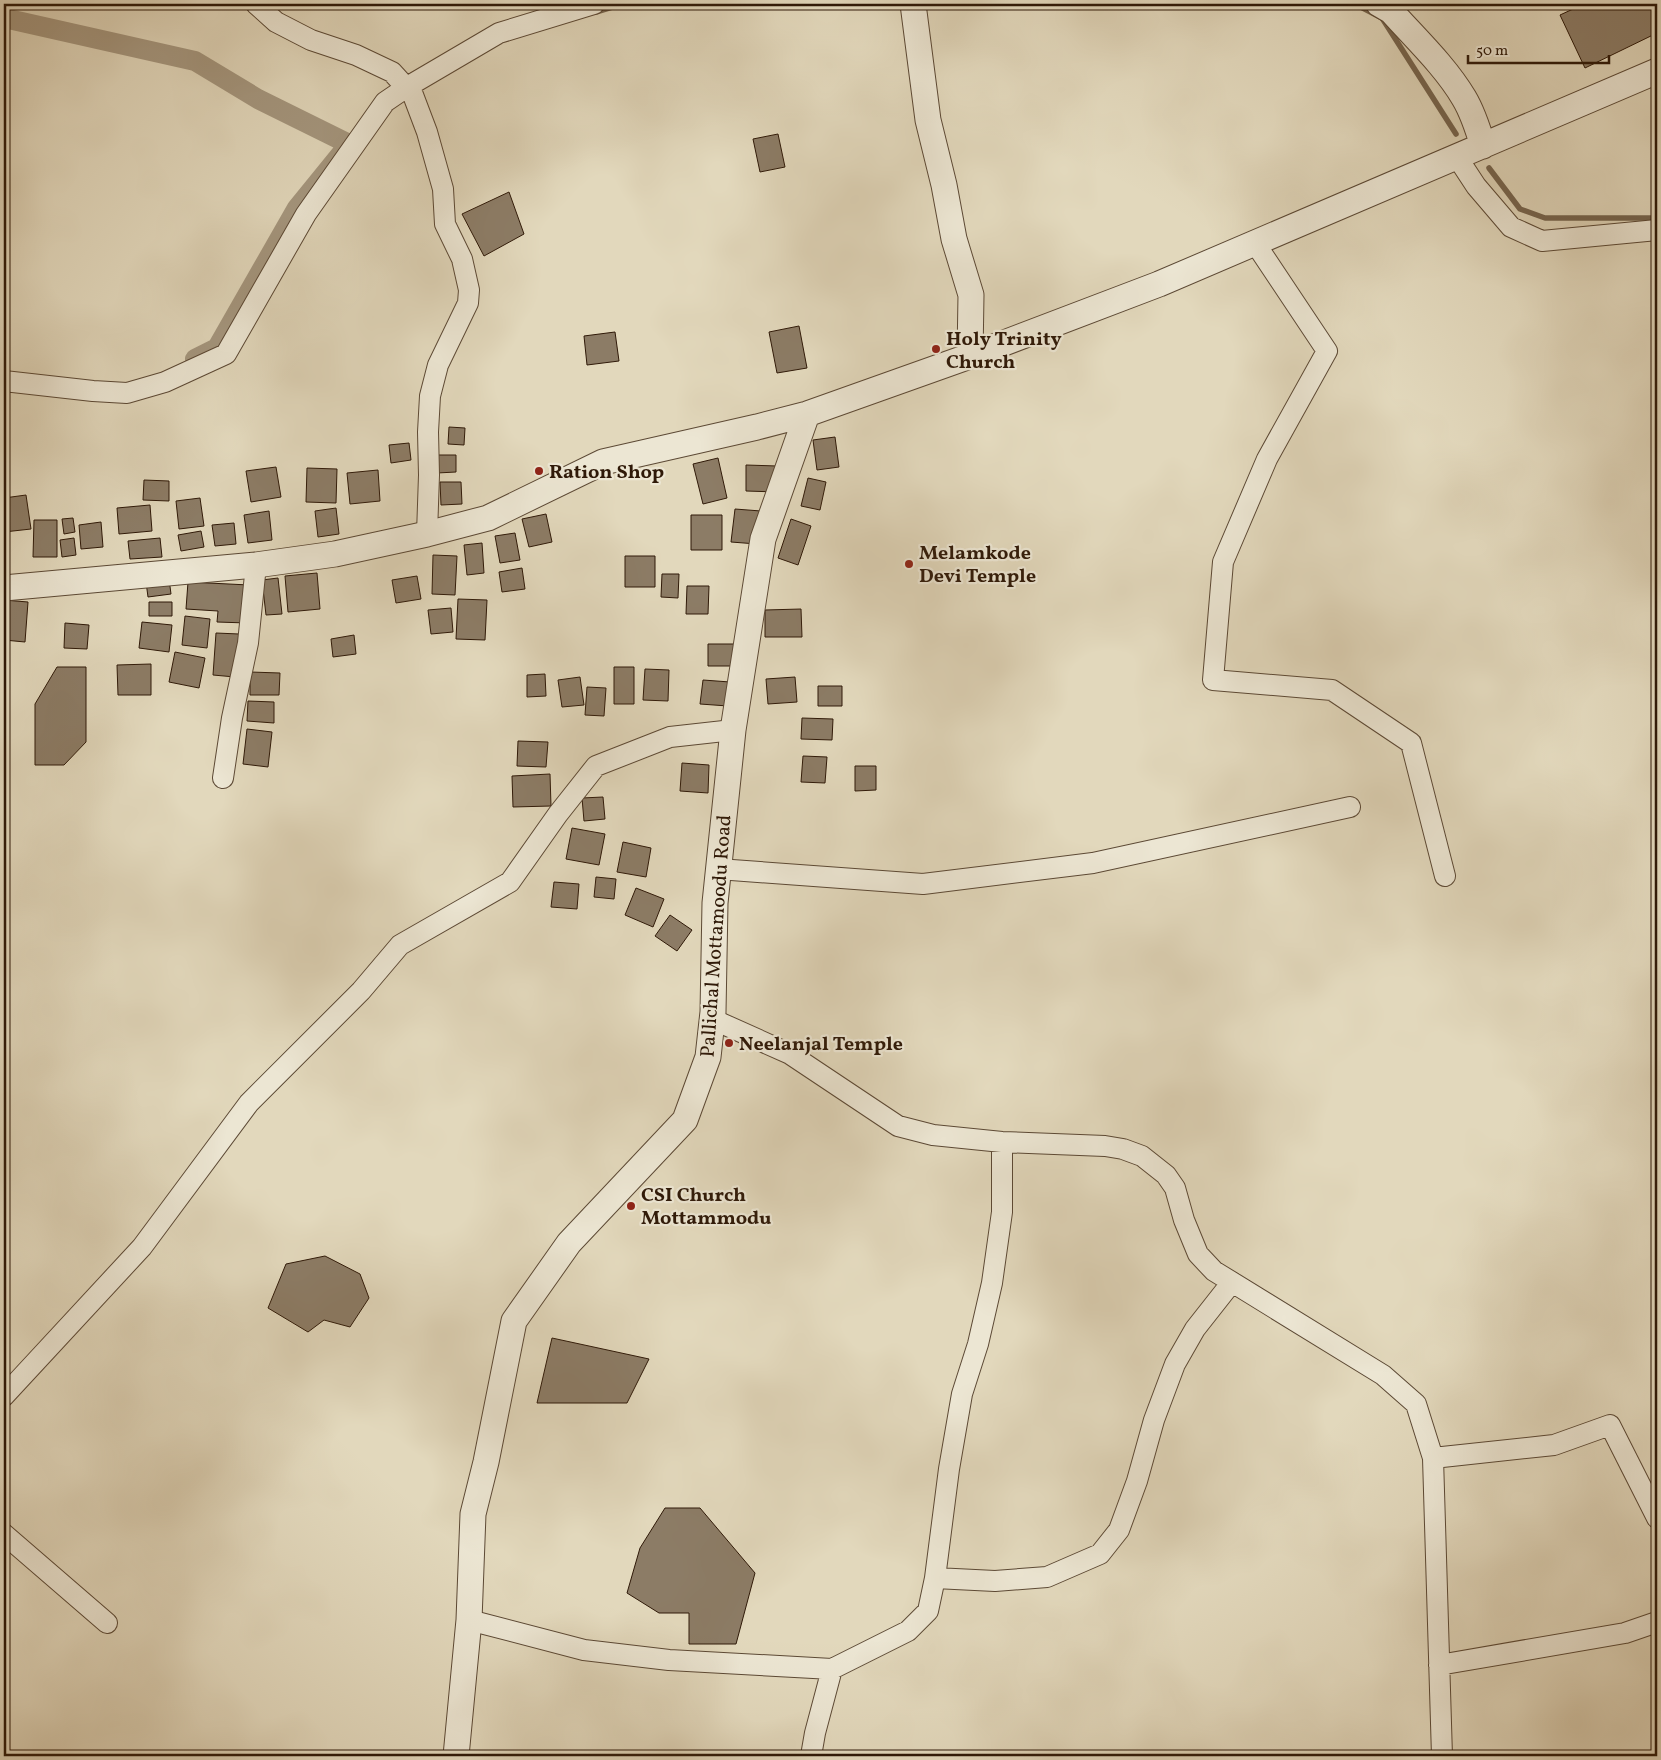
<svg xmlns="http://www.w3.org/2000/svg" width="1661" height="1760" font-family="Vollkorn,serif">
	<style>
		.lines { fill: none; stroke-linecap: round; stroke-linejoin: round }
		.stream { stroke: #76654f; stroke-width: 5.5 }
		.canal { stroke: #a5977f; stroke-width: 20 }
		.building { fill: #8c7c66; stroke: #2f1908 }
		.minor-casing { stroke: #5c4935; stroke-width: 22 }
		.tertiary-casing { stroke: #5c4935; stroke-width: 27 }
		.minor { stroke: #ece6d3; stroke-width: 20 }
		.tertiary { stroke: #ece6d3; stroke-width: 25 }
		.poi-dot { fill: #8f2418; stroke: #ece6d3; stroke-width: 2 }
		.labels { text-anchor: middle; stroke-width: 4.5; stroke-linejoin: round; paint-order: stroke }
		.poi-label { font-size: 20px; font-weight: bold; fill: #2f1908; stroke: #ece6d3; text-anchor: start }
		.street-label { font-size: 20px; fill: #2f1908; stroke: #ece6d3 }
	</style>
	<rect width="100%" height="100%" fill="#e2d8bc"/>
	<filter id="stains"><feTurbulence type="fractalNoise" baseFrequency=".004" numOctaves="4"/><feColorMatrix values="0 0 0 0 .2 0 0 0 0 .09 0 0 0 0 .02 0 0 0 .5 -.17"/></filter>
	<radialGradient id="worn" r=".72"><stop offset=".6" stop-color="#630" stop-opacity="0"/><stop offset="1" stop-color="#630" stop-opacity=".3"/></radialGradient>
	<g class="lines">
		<path class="stream" d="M1355 4 1382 18 1456 134
			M596 12 622 4
			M1489 168 1520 209 1545 218H1657"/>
		<path class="canal" d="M4 18 195 61 258 99 349 144 297 208 217 348 195 359"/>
	</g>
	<path class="building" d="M1584 4H1657V33L1585 68 1560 15Z
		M778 134 785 167 760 172 753 139Z
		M509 192 524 234 484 256 462 214Z
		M799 326 807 368 777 373 769 332Z
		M615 332 619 361 587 365 584 336Z
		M449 427 465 428 464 445 448 444Z
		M835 437 839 467 817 470 813 440Z
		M409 443 411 460 391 463 389 445Z
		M436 455H456V472L437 473Z
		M718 458 727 498 703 504 693 464Z
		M746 465 777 466V492L746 491Z
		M276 467 281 497 251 502 246 471Z
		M307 468 337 469 336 503 306 502Z
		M378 470 380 501 350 504 347 473Z
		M808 478 826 482 820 510 801 506Z
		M144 480 169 481V501L143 500Z
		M440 482H461L462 504 441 505Z
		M26 495 31 529 4 532V498Z
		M200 498 204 526 179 529 176 501Z
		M150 505 152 531 119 534 117 508Z
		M336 508 339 534 318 537 315 511Z
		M735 509 761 511 757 544 731 542Z
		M269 511 272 540 248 543 244 515Z
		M546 514 552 542 529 547 522 519Z
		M691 515H722V550H691Z
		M73 518 75 532 64 534 62 519Z
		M791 519 811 526 798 565 778 558Z
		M34 520H57V557H33Z
		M101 522 103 547 81 549 79 525Z
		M234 523 236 544 215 546 212 525Z
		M201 531 204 547 181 551 178 535Z
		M515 533 520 560 500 563 495 536Z
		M74 538 76 555 62 557 60 540Z
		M160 538 162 557 130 559 128 541Z
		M482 543 484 573 467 575 464 545Z
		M433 555 457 556 455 595 432 594Z
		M625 556H655V587H625Z
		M522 568 525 589 502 592 499 572Z
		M317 573 320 609 288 612 285 576Z
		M662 574H679L678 598 661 597Z
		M417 576 421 599 396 603 392 580Z
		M278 578 282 614 266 615 262 580Z
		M169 579 171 594 148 597 146 582Z
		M188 582 249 585 247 623 217 622 218 611 186 609Z
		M687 586H709L708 614H686Z
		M458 599 487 600 485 640 456 639Z
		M4 600 28 602 25 642 4 640Z
		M149 602H172V616H149Z
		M451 608 453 632 431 634 428 610Z
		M801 609 802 637H765V610Z
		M185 616 210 619 207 648 182 645Z
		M142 622 172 625 169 652 139 648Z
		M65 623 89 625 87 649 64 648Z
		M216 633 239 634 235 677 213 675Z
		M354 635 356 654 333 657 331 639Z
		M708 644H734V666H708Z
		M175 652 205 658 199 688 169 682Z
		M151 664V695H118L117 665Z
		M57 667H86V742L64 765H35V704Z
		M614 667H634V704H614Z
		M645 669 669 670 668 701 643 700Z
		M250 672 280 673 279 695H250Z
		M545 674 546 696 527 697V675Z
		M580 677 584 705 562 707 558 680Z
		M795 677 797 702 768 704 766 679Z
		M703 680 730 682 728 706 700 704Z
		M818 686H842V706H818Z
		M587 687 606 688 604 716 585 715Z
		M248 701 274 702V723L247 721Z
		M802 718 833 719 832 740 801 739Z
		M247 729 272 732 268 767 243 764Z
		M518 741 548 742 546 767 517 766Z
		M803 756 827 757 825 783 801 782Z
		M682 763 709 765 708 793 680 791Z
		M855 766H876V790L855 791Z
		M550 774 551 806 513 807 512 776Z
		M603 797 605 819 584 821 582 798Z
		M572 828 605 834 599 865 566 859Z
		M623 842 651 848 646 877 617 872Z
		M596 877 616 879 614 899 594 897Z
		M554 882 579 884 577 909 551 907Z
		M636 888 664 899 653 927 625 915Z
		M670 915 692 930 677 951 655 936Z
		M325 1256 360 1274 369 1298 350 1327 324 1320 308 1332 268 1308 286 1264Z
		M552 1338 649 1359 627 1403H537Z
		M665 1508H700L755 1573 736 1644H689V1613H659L627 1593 640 1548Z"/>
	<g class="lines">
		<defs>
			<path id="minor" d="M256 4 276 22 311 40 356 55 392 72 413 95 427 132 443 189 445 224 462 259 469 290 468 303 438 365 430 396 428 432 429 475 427 534
				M1457 157 1476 186 1511 227 1542 241 1657 230
				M1255 243 1327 351 1267 459 1223 562 1213 680 1332 690 1411 743 1445 876
				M4 381 93 391 127 393 165 382 226 354 306 214 385 102 407 87 499 33 594 4
				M223 778 232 718 248 643 256 565
				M718 869 923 884 1093 863 1350 807
				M712 1019 790 1054 898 1126 933 1135 1002 1142 1105 1146 1123 1149 1142 1156 1166 1175 1175 1188 1184 1220 1198 1254 1214 1271 1383 1375 1416 1404 1433 1458 1442 1756
				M4 1396 142 1247 249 1103 361 991 400 945 510 882 558 814 596 766 670 737 733 730
				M1433 1458 1554 1445 1610 1425 1657 1518
				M4 1534 107 1623
				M935 1578 995 1581 1047 1577 1100 1554 1119 1530 1137 1481 1154 1420 1175 1364 1195 1329 1232 1282
				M469 1620 584 1650 669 1660 832 1669 815 1733 811 1756
				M1439 1665 1625 1633 1657 1622
				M832 1669 908 1631 928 1611 935 1578 949 1469 962 1394 978 1344 992 1283 1002 1212V1142"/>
			<path id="tertiary" d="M913 4 928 120 944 185 954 239 971 295 970 356
				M1379 4 1391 11C1416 39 1445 66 1464 98 1473 113 1478 129 1483 146
				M4 588 256 565 335 554 427 534 488 518 603 462 757 427 807 414 970 356 1159 284 1657 71
				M456 1756 469 1620 473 1514 486 1462 514 1321 569 1243 685 1120 708 1057 713 1012 715 903 733 730 763 539 807 414"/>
		</defs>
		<use href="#minor" class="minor-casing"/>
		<use href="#tertiary" class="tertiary-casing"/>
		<use href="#minor" class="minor"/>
		<use href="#tertiary" class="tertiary"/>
	</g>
	<g class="poi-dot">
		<circle cx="936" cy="349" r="5"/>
		<circle cx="539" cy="471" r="5"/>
		<circle cx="909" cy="564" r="5"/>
		<circle cx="729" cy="1043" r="5"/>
		<circle cx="631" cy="1206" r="5"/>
	</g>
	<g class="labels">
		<g class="poi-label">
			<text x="946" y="345">Holy Trinity<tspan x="946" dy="23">Church</tspan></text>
			<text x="549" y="478">Ration Shop</text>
			<text x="919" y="559">Melamkode<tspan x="919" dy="23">Devi Temple</tspan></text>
			<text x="739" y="1050">Neelanjal Temple</text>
			<text x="641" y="1201">CSI Church<tspan x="641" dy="23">Mottammodu</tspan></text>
		</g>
		<g class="street-label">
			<text transform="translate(715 936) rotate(-86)" y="7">Pallichal Mottamoodu Road</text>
		</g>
	</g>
	<rect width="1661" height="1760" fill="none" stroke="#e2d8bc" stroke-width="20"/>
	<rect x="5" y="5" width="1651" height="1750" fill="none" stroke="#2f1908" stroke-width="2.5"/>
	<rect x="10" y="10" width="1641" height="1740" fill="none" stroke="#2f1908"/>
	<path d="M1468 55v8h141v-8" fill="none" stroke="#2f1908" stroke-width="2.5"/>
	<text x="1476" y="55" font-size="15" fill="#2f1908" stroke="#ece6d3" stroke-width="4" paint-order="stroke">50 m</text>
	<rect width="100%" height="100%" filter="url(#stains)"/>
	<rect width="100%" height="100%" fill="url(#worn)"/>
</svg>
